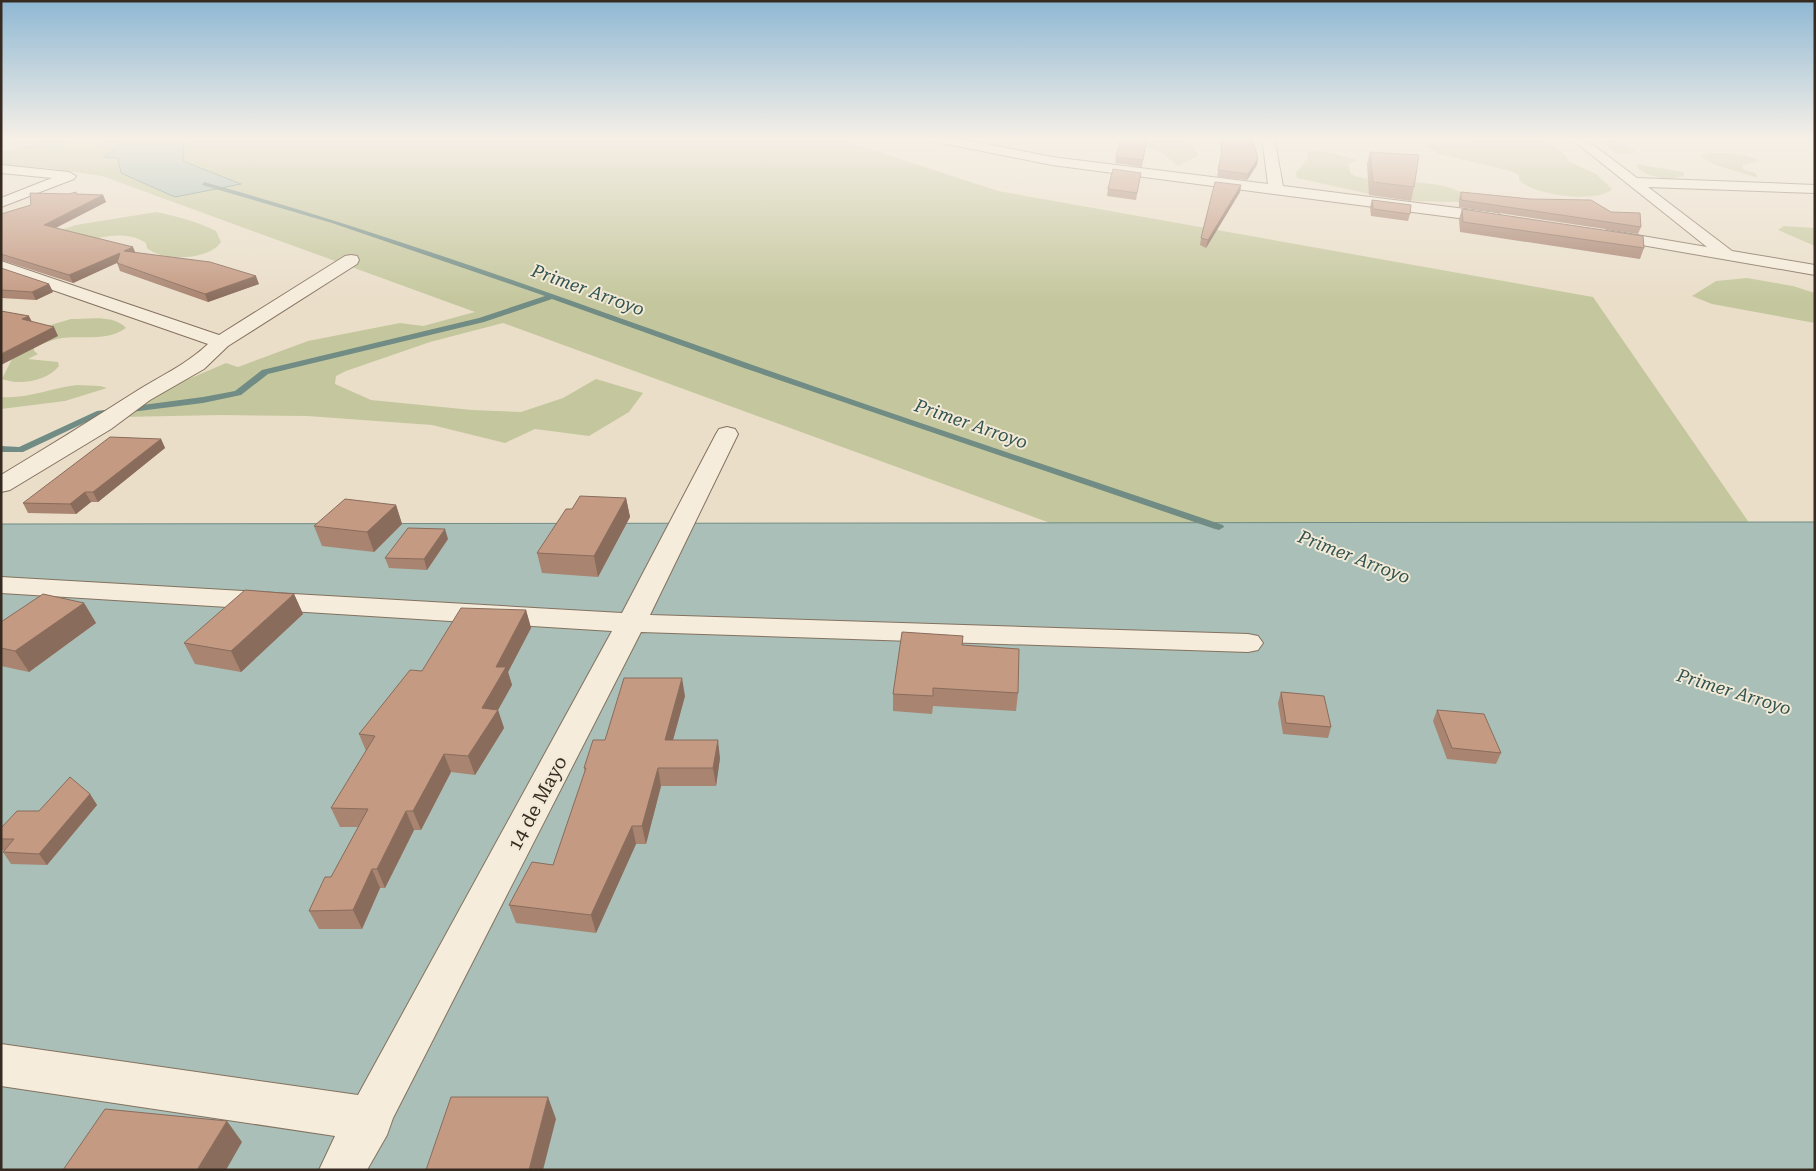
<svg xmlns="http://www.w3.org/2000/svg" width="1816" height="1171" font-family="'Roboto Serif',serif">
	<style>
		.green { fill: #c4c79d }
		.sand { fill: #e3d0a9 }
		.water { fill: #a9bfb7; stroke: #708c84 }
		.lines { fill: none; stroke-linecap: round; stroke-linejoin: round }
		.stream { fill: #708c84; fill-rule: evenodd }
		.minor-casing { stroke: #84715f; stroke-width: 2 }
		.minor { fill: #f5ecdb; fill-rule: evenodd }
		.wall { fill: #a98471 }
		.shaded-wall { fill: #896c5c }
		.building { fill: #c49a83; stroke: #896c5c }
		.labels { text-anchor: middle; stroke-width: 4; stroke-linejoin: round; paint-order: stroke }
		.water-label { font-size: 18px; font-style: italic; fill: #325450; stroke: #f2e9d7 }
		.near-street-label { font-size: 19px; fill: #362a21; stroke: #f2e9d7 }
	</style>
	<rect width="100%" height="100%" fill="#eadec9"/>
	<path class="green" d="M1 137H129L104 156 240 184 183 161 184 137H809L845 141 998 191 1593 297 1815 618 1146 558 503 323 430 342 346 371 336 376 335 384 371 400 472 410 521 412 563 398 596 379 643 393 629 412 589 436 535 429 505 443 432 425 307 416 222 415 122 417 170 387 226 363 238 367 308 341 400 323 423 326 475 312 102 176 47 168 1 166V151L38 143 1 140Z
		M1143 137H1221L1191 139 1190 143 1199 155 1178 166 1162 153 1143 146Z
		M1455 137H1545L1567 157 1568 161 1596 174 1612 189C1597 204 1533 195 1519 180V175L1511 171 1439 154 1426 146C1439 138 1457 147 1471 141Z
		M1607 139 1625 143 1636 151C1624 157 1611 155 1605 142Z
		M1312 151 1332 153 1357 160 1348 164 1351 174 1355 176C1390 185 1434 177 1465 194L1460 202 1416 201 1365 193 1297 178 1296 173 1307 159 1308 152Z
		M1709 153C1727 153 1743 152 1759 161L1743 165V169L1755 173 1758 178 1715 165 1700 156Z
		M1636 164 1683 172 1684 176C1668 181 1652 178 1638 169Z
		M156 212C177 216 198 222 216 231L221 242C210 260 163 262 147 248L146 243C120 225 80 244 52 251L58 231 76 225Z
		M1784 226 1815 228V246L1778 230Z
		M1747 278 1793 286 1815 293V323L1712 304 1692 296 1716 281Z
		M71 319C88 319 114 314 126 328 105 343 80 334 57 339 49 341 41 344 34 347V351L38 354 28 359 58 362 59 366C47 381 20 386 2 379L12 359 37 329Z
		M77 385 100 386 107 388 65 401 1 409V397C28 399 51 388 77 385Z"/>
	<path class="sand" d="M79 139H96L102 142C92 150 72 151 62 145Z"/>
	<path class="water" d="M129 137H184L183 161 241 184 175 197 121 173 118 158 104 157Z
		M1815 522V1170H1V524Z"/>
	<g class="lines">
		<path class="stream" d="M204 182C389 233 567 300 747 363 905 419 1064 471 1223 525L1224 527 1219 530 1215 529 744 368 552 299 484 322 268 374 241 395 203 403 99 416 23 452H1V446L19 447 97 411 203 397 235 391 262 370 479 318 545 296 332 223 202 185Z"/>
		<defs>
			<path id="minor" d="M926 137H951L1052 157 1268 184 1262 137H1274L1283 186 1497 213 1505 218 1497 223 1052 165 932 141Z
				M1569 137H1583L1637 178 1815 185V193L1648 187 1732 251 1815 265V275L1601 238 1599 235 1607 230 1707 247Z
				M1 165 69 172 76 176 74 179 1 207V198L52 178 1 173Z
				M351 255 357 256 359 260 357 264 228 346 204 369 150 400 111 429 10 490 1 492V475C46 448 91 420 135 392 160 376 186 365 208 344L1 272V261L219 335 345 256Z
				M727 427 735 429 738 434 650 615 1248 634 1258 636 1263 643 1258 650 1248 652 641 632 393 1118 387 1135 367 1170H319L335 1136 1 1086V1044L358 1095 612 631 1 593V577L622 613 716 434 719 429Z"/>
		</defs>
		<use href="#minor" class="minor-casing"/>
		<use href="#minor" class="minor"/>
	</g>
	<path class="wall" d="M1147 137 1142 167 1115 163 1116 157Z
		M1220 137H1252L1258 158 1257 165 1247 180 1217 177 1221 156Z
		M1370 152 1414 187 1411 201 1369 195 1367 164Z
		M1141 173 1136 200 1107 196 1108 189Z
		M1241 185 1240 192 1206 248 1200 245 1201 238Z
		M1461 192 1530 199 1611 212 1641 227 1638 234 1459 207V199Z
		M76 194 103 195 106 202 56 228 135 252 259 284 208 302 120 271 117 263 73 283 1 260V214Z
		M1372 200 1410 214 1408 221 1371 216 1370 207Z
		M1462 209 1644 248 1640 259 1460 232 1459 219Z
		M1 268 49 284 53 292 36 300 1 298Z
		M161 439 165 448 98 502H91L76 514 28 513 23 503Z
		M626 498 630 517 598 577 542 573 537 553 572 509Z
		M396 505 402 524 374 552 322 546 314 526Z
		M448 539 427 570 389 568 385 558Z
		M294 594 303 614 241 672 195 664 184 643Z
		M84 603 96 623 29 672 1 666V622Z
		M526 610 531 628 508 672 512 685 498 710 504 728 475 775 451 772 421 830H414L385 888H380L362 929H319L309 911 331 877 358 827H340L331 808 366 751 359 734 422 671Z
		M963 645 1018 693 1016 711 933 706 932 714 893 711V694Z
		M1281 692 1331 727 1328 738 1283 734 1278 703Z
		M685 696 673 740 720 758 716 786H661L646 844H636L596 933 516 923 509 905 553 865 585 773 584 768Z
		M1437 710 1501 753 1496 764 1447 759 1433 721Z
		M90 794 97 805 47 865 11 864 3 852 5 850H1V828L39 811Z"/>
	<path class="shaded-wall" d="M1258 158 1257 165 1247 180 1248 174Z
		M1241 185 1240 192 1206 248 1208 240Z
		M103 195 106 202 47 232 44 225Z
		M133 247 136 254 124 251Z
		M120 253 123 260 73 283 69 275Z
		M256 276 259 284 208 302 205 294Z
		M49 284 53 292 36 300 32 292Z
		M29 316 33 324 22 319Z
		M54 327 58 336 1 365V354Z
		M161 439 165 448 98 502 93 492Z
		M85 492 91 502 76 514 70 504Z
		M626 498 630 517 598 577 594 556Z
		M396 505 402 524 374 552 367 532Z
		M445 529 448 539 427 570 424 559Z
		M294 594 303 614 241 672 231 651Z
		M84 603 96 623 29 672 15 651Z
		M526 610 531 628 508 672 512 685 494 717 498 710 504 728 475 775 468 756 482 708 496 667Z
		M682 678 685 696 668 758 665 740Z
		M718 740 720 758 716 786 713 768Z
		M444 754 451 772 421 830 413 811Z
		M658 768 661 786 646 844 642 826Z
		M90 794 97 805 47 865 39 854Z
		M406 811 414 830 385 888 377 869Z
		M632 826 636 844 596 933 591 915Z
		M372 869 380 888 362 929 353 910Z
		M548 1097 556 1119 543 1170H529Z
		M227 1121 242 1142 226 1170H197Z"/>
	<path class="building" d="M1121 137H1147L1143 160 1116 157Z
		M1221 137H1252L1258 158 1248 174 1218 170 1222 152Z
		M1370 152 1419 155 1414 187 1373 182Z
		M1113 169 1141 173 1137 193 1108 189Z
		M1215 182 1241 185 1208 240 1201 238Z
		M76 192V194L103 195 44 225 133 247 124 251 210 262 256 276 205 294 117 263 120 253 69 275 1 254V214L31 205 30 193 69 194Z
		M1461 192 1530 199 1591 200 1611 212 1640 213 1641 227 1461 200Z
		M1372 200 1411 205 1410 214 1373 209Z
		M1462 209 1643 236 1644 248 1463 222Z
		M1 268 49 284 32 292 1 290Z
		M1 311 29 316 22 319 54 327 1 354Z
		M110 437 161 439 93 492H85L70 504 23 503Z
		M580 496 626 498 594 556 537 553 566 509H572Z
		M345 499 396 505 367 532 314 526Z
		M408 528 445 529 424 559 385 558Z
		M245 590 294 594 231 651 184 643Z
		M43 594 84 603 15 651 1 648V622Z
		M461 608 526 610 496 667H506L482 708 498 710 468 756 444 754 413 811H406L377 869H372L353 910 309 911 325 877H331L368 809 331 808 375 736 359 734 410 670 422 671Z
		M902 632 963 636 962 645 1019 649 1018 693 933 688V696L893 694Z
		M624 678H682L665 740H718L713 768H658L642 826H632L591 915 509 905 532 862 553 865 586 768H584L593 740H605Z
		M1281 692 1324 696 1331 727 1286 723Z
		M1437 710 1484 714 1501 753 1452 748Z
		M70 777 90 794 39 854 3 852 14 839H1V828L17 811H39Z
		M451 1097H548L529 1170H426Z
		M105 1109 227 1121 197 1170H63Z"/>
	<linearGradient id="sky" x2="0" y2="1"><stop stop-color="#8fb8d4"/><stop offset="0.46" stop-color="#f6f0e7"/><stop offset="1" stop-color="#f6f0e7" stop-opacity="0"/></linearGradient>
	<rect width="1816" height="301" fill="url(#sky)"/>
	<g class="labels">
		<g class="water-label">
			<text transform="translate(588 290) rotate(20)" y="6">Primer Arroyo</text>
			<text transform="translate(971 424) rotate(19)" y="6">Primer Arroyo</text>
			<text transform="translate(1354 557) rotate(21)" y="6">Primer Arroyo</text>
			<text transform="translate(1734 692) rotate(17)" y="6">Primer Arroyo</text>
		</g>
		<g class="near-street-label">
			<text transform="translate(537 803) rotate(-62)" y="7">14 de Mayo</text>
		</g>
	</g>
	<rect width="1816" height="1171" fill="none" stroke="#362a21" stroke-width="5"/>
</svg>
